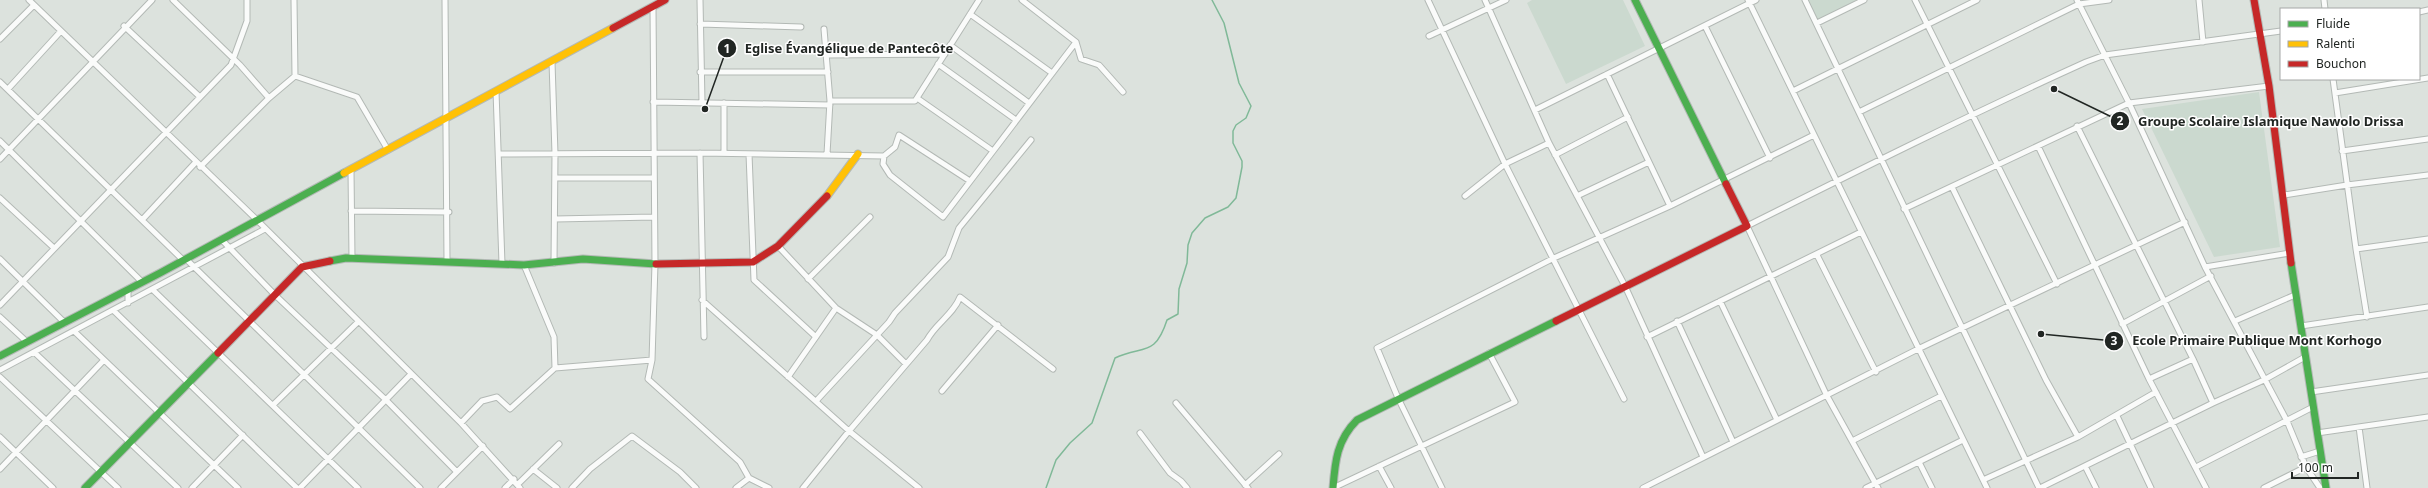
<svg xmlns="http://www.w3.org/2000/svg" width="2428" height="488" font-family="'Noto Sans',sans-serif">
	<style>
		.built { fill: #cbd9cf }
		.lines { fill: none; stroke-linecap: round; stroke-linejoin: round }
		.stream { stroke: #80b998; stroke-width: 1.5 }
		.street-casing { stroke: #b3b9b5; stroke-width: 7 }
		.fast-casing { stroke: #b3b9b5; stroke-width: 9 }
		.slow-casing { stroke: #b3b9b5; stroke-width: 9 }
		.jam-casing { stroke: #b3b9b5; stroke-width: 9 }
		.street { stroke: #fafbfa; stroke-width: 5 }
		.fast { stroke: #4caf50; stroke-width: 7 }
		.slow { stroke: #ffc107; stroke-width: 7 }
		.jam { stroke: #c62828; stroke-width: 7 }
		.leader { fill: none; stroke: #212623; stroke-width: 1.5 }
		.callout-dot { fill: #212623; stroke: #fff; stroke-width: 1.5 }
		.mark-label { font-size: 12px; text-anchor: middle; font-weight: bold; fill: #fff }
		.callout-label { font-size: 13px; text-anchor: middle; font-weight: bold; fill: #212623; stroke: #fff; stroke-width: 3; stroke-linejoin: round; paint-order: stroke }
	</style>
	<rect width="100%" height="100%" fill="#dce2dd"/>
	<path class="built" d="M1532 0H1623L1645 46 1566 84 1527 3Z
		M1807 0H1855V1L1818 20Z
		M2259 92 2280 247 2214 257 2142 109Z"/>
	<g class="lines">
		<path class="stream" d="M1046 488 1056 460 1070 443 1092 423 1115 358C1144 345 1155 357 1167 320L1178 314 1179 289 1187 263 1188 245 1192 233 1205 218 1228 207 1236 198 1242 167V161L1233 143V131L1236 125 1246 118 1251 106 1239 83 1224 23 1212 0"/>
		<defs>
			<path id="street" d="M29 0 256 219 461 423 520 488
				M173 0 240 65 269 98
				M445 0 447 261
				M700 0 702 102
				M1022 0 1076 42 1081 59 1099 65 1123 92
				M1428 0 1505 164 1624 399
				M1485 0 1549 143 1625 286 1703 457
				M1748 0 1987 488
				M1805 0 2039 488
				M1915 0 2057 284
				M2077 0 2129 103 2205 267 2287 421 2306 467 2320 488
				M2199 0 2203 42
				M2324 0 2325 9
				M653 7 655 264 652 360 648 379 740 462 749 478 769 488
				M2419 12 2428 10
				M970 14 1052 73
				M1817 23 1864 0
				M700 24 801 27
				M124 26 200 97
				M1705 26 1770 158
				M824 29 830 101 827 154
				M1429 36 1506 0
				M0 39 34 5
				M950 45 1029 103
				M827 55 945 54
				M552 62 555 154 554 263
				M938 64 1016 120
				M700 72H828
				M1607 74 1670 206
				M295 76 357 97 388 150
				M2333 79 2356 249 2367 317
				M0 82 183 260
				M8 89 61 31
				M496 91 502 264
				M1793 91 1977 0
				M2335 93 2428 78
				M917 98 993 151
				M830 101H915L979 0
				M653 102 830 105
				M1535 110 1756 0
				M1859 112 2079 4 2109 0
				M2077 126 2193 359 2213 403
				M0 141 142 282
				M2038 146 2149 379 2206 488
				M2342 151 2428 139
				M700 153 704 337
				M724 153V103
				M499 154 700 153 884 156 895 147 899 135 970 181
				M749 154 754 280 816 337
				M1555 155 1628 117
				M884 156 883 164 890 175 943 217 1076 42
				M0 159 152 0
				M200 167 269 98 295 76 294 0
				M351 170 352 258
				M555 178H654
				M1952 187 2046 380 2078 437
				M2284 195 2347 185 2428 175
				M1465 196 1505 164 1549 143
				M1577 196 1649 162
				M0 198 54 248
				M1904 209 2129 103 2269 86
				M351 211 449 212
				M555 219 654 217
				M142 220 195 163
				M221 239 274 294 386 400 457 472
				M778 246 836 308 877 335 906 364
				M2356 249 2428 239
				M1817 255 1876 372
				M0 259 65 323
				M186 259 420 488
				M2205 267 2290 253
				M808 279 870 217
				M153 290 358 488
				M702 300 849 431 927 340C936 323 953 315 960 297L1053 369
				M1720 301 1777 420
				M128 303V289
				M0 305 231 65 247 21V0
				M114 311 297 488
				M0 317 27 342
				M1677 321 1733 442
				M2235 321 2295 295
				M2122 324 2211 276
				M2301 326 2428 307
				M75 332 238 488
				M1647 337 1861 232
				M35 353 178 488
				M555 368 652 360
				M0 370 265 229
				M0 377 118 488
				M788 377 836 308
				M2149 379 2193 359
				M942 391 998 325
				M2311 392 2428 375
				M817 400 889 322 895 313 948 257 959 228 1031 140
				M1176 403 1248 488
				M273 405 358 322
				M2117 416 2151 488
				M461 423 482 401 497 397 510 409 555 368 554 337 524 265
				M2359 427 2367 488
				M1140 433 1170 473 1181 481 1187 488
				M2317 433 2428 417
				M0 437 53 488
				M1852 441 1941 396
				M2301 457 2320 451
				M1919 462 1932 488
				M1379 466 1391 488
				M2085 466 2096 488
				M2196 467 2313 407
				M0 469 104 360
				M533 469 557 488
				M1983 480 2078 437 2156 392
				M518 484 559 444
				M1245 485 1279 454
				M192 488 243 435
				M300 488 411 374
				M441 488 483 446
				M505 488 514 479
				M572 488 590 469 632 436 680 472 696 488
				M736 488 749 478
				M803 488 849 431 919 488
				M1333 488 1515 402 1489 353
				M1442 488 1398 398 1377 348 1554 258 1670 206 1814 135
				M1643 488 1918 349 2185 222
				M1866 488 1963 440
				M1878 488 1827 396 1747 226C1859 170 1971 114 2086 62L2105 55 2281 31
				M2040 488 2213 403 2264 380 2305 357
				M2264 488 2306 467"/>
			<path id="fast" d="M1635 0 1726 184
				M330 261 346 258 524 265 583 259 656 264
				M2291 263 2326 488
				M0 356 160 273 344 173
				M85 488 218 353
				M1333 488C1335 461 1337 440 1357 420L1556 321"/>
			<path id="slow" d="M344 173 613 28
				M827 196 858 154"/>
			<path id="jam" d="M2254 0 2269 86 2291 263
				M613 28 665 0
				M656 264 753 262 778 246 827 196
				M1556 321 1747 226 1726 184
				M218 353 302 267 330 261"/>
		</defs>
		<use href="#street" class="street-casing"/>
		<use href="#fast" class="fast-casing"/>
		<use href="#slow" class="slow-casing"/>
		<use href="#jam" class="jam-casing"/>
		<use href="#street" class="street"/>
		<use href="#fast" class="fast"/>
		<use href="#slow" class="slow"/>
		<use href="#jam" class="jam"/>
	</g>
	<path class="leader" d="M705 109L727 48M2054 89L2120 121M2041 334L2114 341"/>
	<g class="callout-dot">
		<circle cx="705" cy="109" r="4"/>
		<circle cx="2054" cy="89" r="4"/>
		<circle cx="2041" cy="334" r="4"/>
		<circle cx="727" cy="48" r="10"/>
		<circle cx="2120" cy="121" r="10"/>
		<circle cx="2114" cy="341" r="10"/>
	</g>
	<g class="mark-label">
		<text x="727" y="53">1</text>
		<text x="2120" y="125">2</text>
		<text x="2114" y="345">3</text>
	</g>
	<g class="callout-label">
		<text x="849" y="53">Eglise Évangélique de Pantecôte</text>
		<text x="2271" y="126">Groupe Scolaire Islamique Nawolo Drissa</text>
		<text x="2257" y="345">Ecole Primaire Publique Mont Korhogo</text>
	</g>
	<rect x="2280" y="8" width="140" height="72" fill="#ffffff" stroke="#a6a8a7"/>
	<rect x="2288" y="21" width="20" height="6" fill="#4caf50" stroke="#a6a8a7"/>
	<text x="2316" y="28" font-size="12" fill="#212623">Fluide</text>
	<rect x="2288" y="41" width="20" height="6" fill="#ffc107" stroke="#a6a8a7"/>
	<text x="2316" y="48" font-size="12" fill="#212623">Ralenti</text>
	<rect x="2288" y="61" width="20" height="6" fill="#c62828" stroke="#a6a8a7"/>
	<text x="2316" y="68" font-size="12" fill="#212623">Bouchon</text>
	<path d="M2292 472v6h66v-6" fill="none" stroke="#212623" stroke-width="2"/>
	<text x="2298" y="472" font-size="12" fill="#212623" stroke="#ffffff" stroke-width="3" paint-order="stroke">100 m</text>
</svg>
